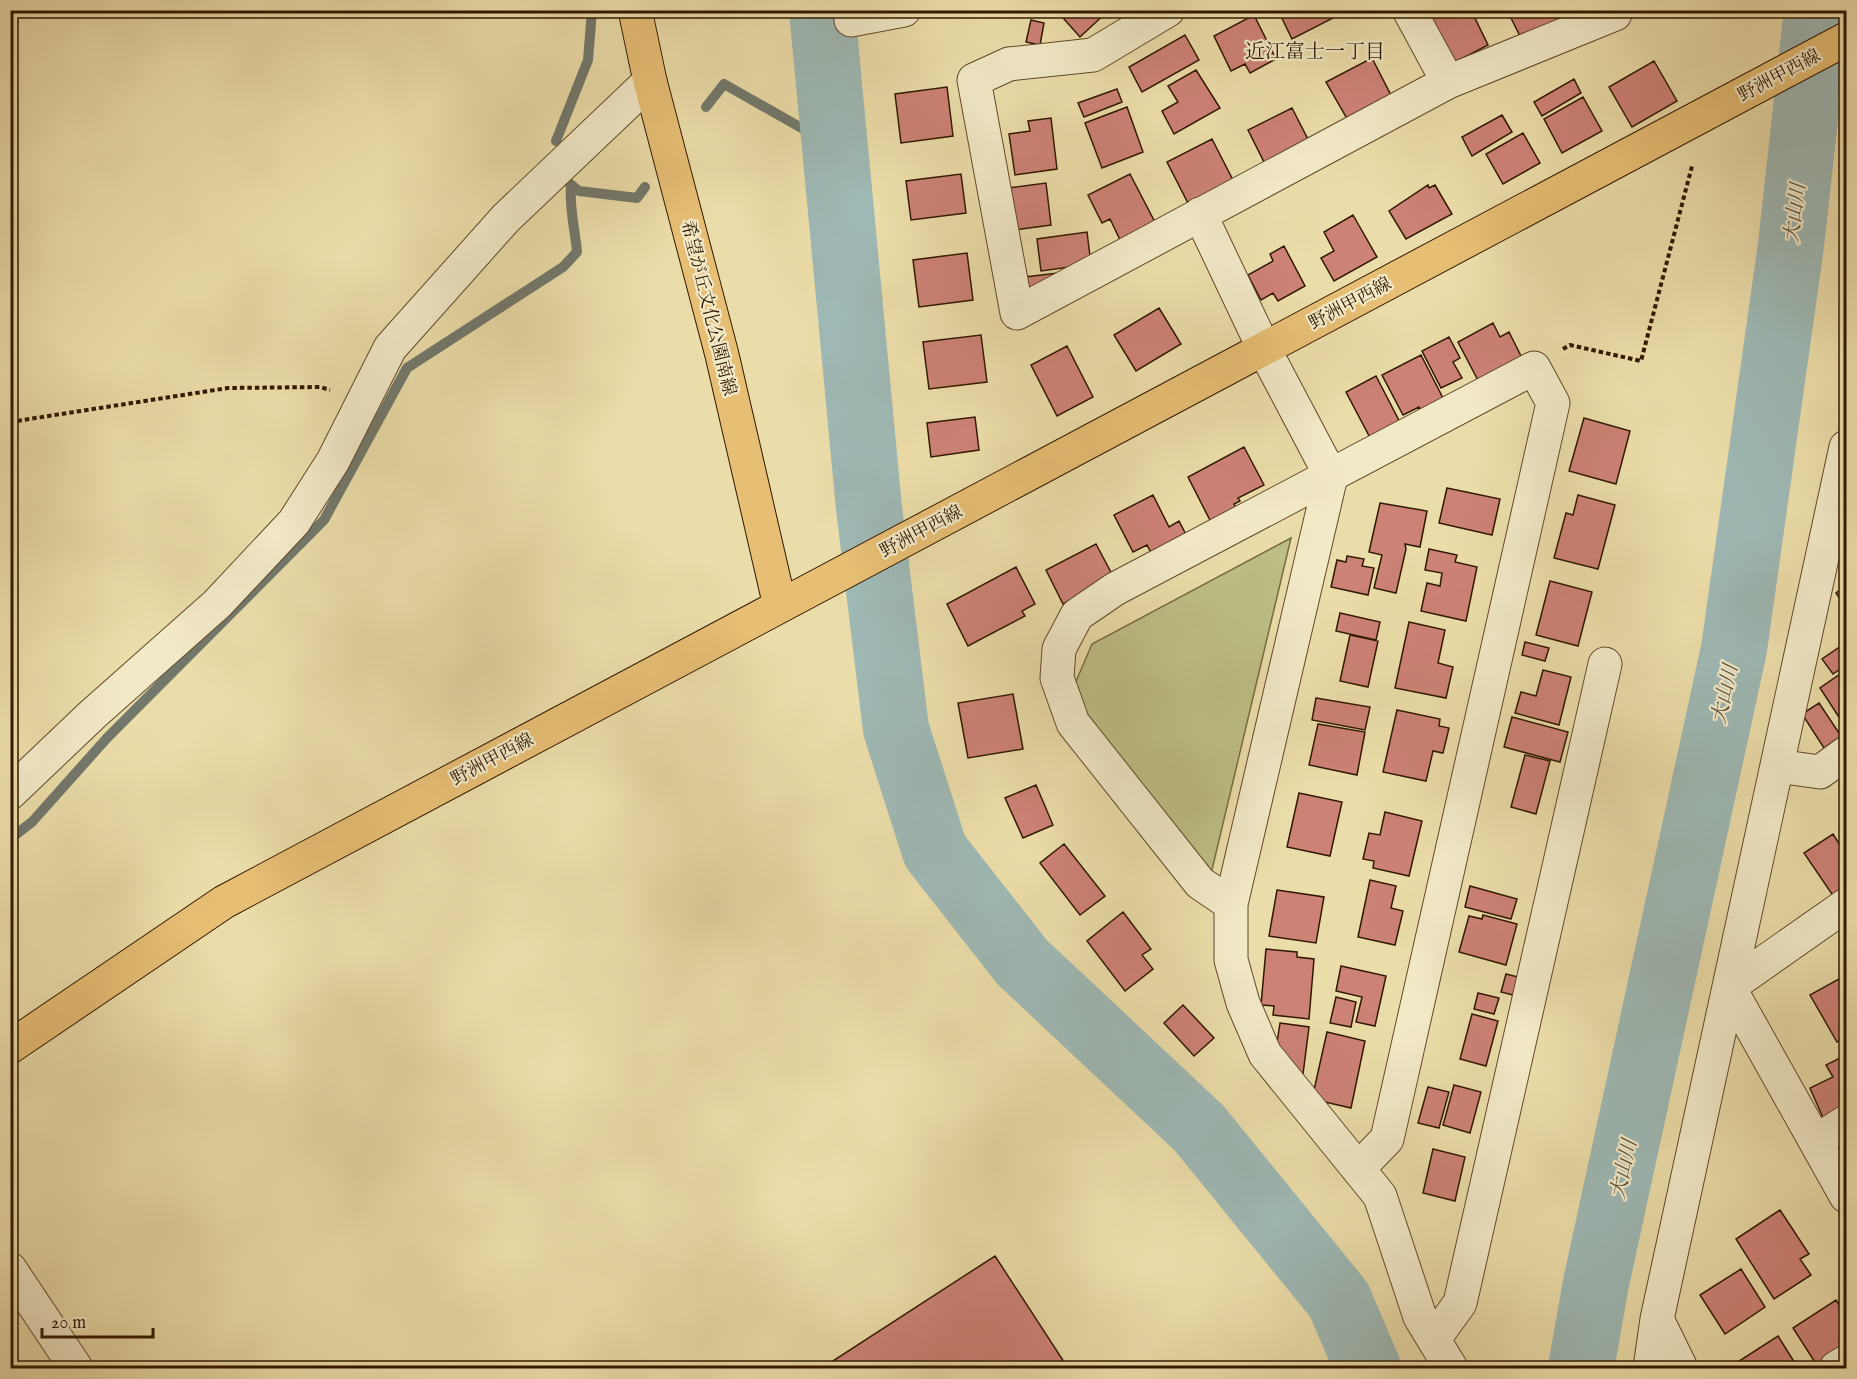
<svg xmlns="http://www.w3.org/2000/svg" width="1857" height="1379" font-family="'IM FELL English','Noto Serif JP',serif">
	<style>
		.green { fill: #bdbf84; stroke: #776c42; stroke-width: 1.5 }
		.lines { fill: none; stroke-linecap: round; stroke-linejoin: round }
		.stream { stroke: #72786c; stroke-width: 10 }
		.river { stroke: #9eb8b4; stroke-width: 66 }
		.building { fill: #cd8276; stroke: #311800; stroke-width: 1.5 }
		.minor-casing { stroke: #60492a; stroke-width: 35 }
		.major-casing { stroke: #311800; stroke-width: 35 }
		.path { stroke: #311800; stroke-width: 4; stroke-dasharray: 4.5 3; stroke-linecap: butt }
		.minor { stroke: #f2e9c7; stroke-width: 33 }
		.major { stroke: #e6be74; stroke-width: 33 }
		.labels { text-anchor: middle; stroke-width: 4.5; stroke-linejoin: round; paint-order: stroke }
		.street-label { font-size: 18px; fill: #311800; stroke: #f2e9c7 }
		.neighbourhood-label { font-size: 20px; fill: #311800; stroke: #f2e9c7 }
		.water-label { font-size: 20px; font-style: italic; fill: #57503f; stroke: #f2e9c7 }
	</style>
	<rect width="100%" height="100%" fill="#ebdda9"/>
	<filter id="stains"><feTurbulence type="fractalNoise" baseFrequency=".00333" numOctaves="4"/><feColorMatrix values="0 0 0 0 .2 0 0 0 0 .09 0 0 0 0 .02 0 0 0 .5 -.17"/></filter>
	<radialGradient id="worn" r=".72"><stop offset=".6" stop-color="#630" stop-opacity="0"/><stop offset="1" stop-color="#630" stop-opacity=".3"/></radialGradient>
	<path class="green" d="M1291 538 1210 878 1080 733 1074 686 1092 644Z"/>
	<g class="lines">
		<path class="stream" d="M706 107 724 84 835 147
			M556 141 588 60 592 10
			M568 182 579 191 637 198 645 187
			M10 839 32 822 107 738 324 520 407 368 563 267 577 252C575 229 569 208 571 185"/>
		<path class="river" d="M822 10 869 508 896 729 935 851 1022 962 1199 1128 1339 1300 1368 1368
			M1581 1368 1596 1283 1734 649 1791 245 1817 10"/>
	</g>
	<path class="building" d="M1056 10H1109L1080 37Z
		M1278 10H1335L1337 16 1292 39Z
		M1444 10H1471L1488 45 1446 67 1423 21Z
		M1507 10H1558L1565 24 1524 44Z
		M1254 15 1276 59 1250 73 1245 64 1231 71 1214 36Z
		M1031 20 1044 23 1040 45 1026 42Z
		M1185 35 1199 60 1142 92 1129 67Z
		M1372 58 1397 107 1353 129 1326 82Z
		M1654 61 1677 101 1632 127 1609 87Z
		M1196 70 1220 108 1174 134 1162 111 1178 102 1168 86Z
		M1574 79 1581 93 1542 116 1534 102Z
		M947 87 953 136 901 143 895 94Z
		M1117 89 1122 102 1084 117 1078 103Z
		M1583 97 1602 131 1562 153 1544 119Z
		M1127 107 1143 152 1102 168 1085 123Z
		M1292 108 1313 149 1269 172 1248 130Z
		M1502 115 1512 132 1472 156 1462 137Z
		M1051 118 1057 169 1015 175 1009 134 1030 131 1028 121Z
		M1523 133 1540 163 1503 184 1486 154Z
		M1212 139 1237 188 1192 211 1167 162Z
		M961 174 966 213 911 220 906 181Z
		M1130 174 1159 230 1124 248 1110 219 1102 223 1088 195Z
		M1046 183 1051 225 1014 230 1008 188Z
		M1428 185 1429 188 1435 185 1452 214 1406 239 1389 211Z
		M1353 215 1377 257 1334 281 1321 258 1334 251 1324 232Z
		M1087 232 1091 264 1041 271 1037 239Z
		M1284 246 1305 286 1278 301 1273 293 1261 300 1248 275 1273 261 1270 254Z
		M967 253 973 300 919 307 913 260Z
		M1058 273 1028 298 1025 277Z
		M1159 308 1181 344 1136 371 1114 335Z
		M1493 323 1500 337 1509 332 1525 364 1481 386 1458 342Z
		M981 335 987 382 929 389 923 342Z
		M1449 337 1460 358 1453 362 1462 378 1441 388 1422 351Z
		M1067 346 1093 397 1057 416 1031 365Z
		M1421 355 1447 406 1424 418 1419 407 1403 415 1382 375Z
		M1376 376 1406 434 1376 449 1346 392Z
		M975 417 979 450 931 457 927 423Z
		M1584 418 1630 431 1616 484 1569 471Z
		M1244 447 1264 485 1238 498 1240 501 1234 504 1242 518 1216 532 1188 477Z
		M1447 488 1500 499 1492 535 1439 523Z
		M1153 495 1169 527 1179 521 1195 552 1159 568 1147 545 1133 552 1114 515Z
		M1578 495 1615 505 1598 569 1554 558 1566 513 1573 515Z
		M1380 503 1427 511 1420 547 1405 544 1406 549 1396 593 1374 588 1382 555 1369 552Z
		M1096 544 1114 578 1063 604 1046 570Z
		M1429 549 1457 555 1455 562 1477 567 1466 621 1421 611 1427 583 1440 586 1442 573 1425 570Z
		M1347 556 1364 559 1362 566 1374 568 1368 595 1331 587 1337 560 1346 562Z
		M1016 567 1035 604 1022 611 1025 616 968 646 947 604Z
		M1550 581 1592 592 1578 646 1536 635Z
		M1846 586V608L1836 593Z
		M1340 613 1380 622 1376 640 1336 631Z
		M1409 622 1445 630 1438 663 1453 667 1446 698 1395 688Z
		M1350 635 1378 641 1368 687 1340 681Z
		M1525 642 1549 648 1545 661 1522 655Z
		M1844 644 1846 665 1833 674 1822 659Z
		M1543 670 1571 677 1559 725 1515 713 1521 692 1536 696Z
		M1846 670V728L1820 688Z
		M1013 694 1023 749 968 758 958 703Z
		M1316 698 1370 707 1365 730 1312 720Z
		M1819 703 1841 736 1824 748 1802 714Z
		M1397 710 1440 719 1439 726 1449 728 1443 753 1433 751 1426 781 1383 772Z
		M1512 717 1568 732 1560 762 1504 747Z
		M1318 724 1365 732 1357 775 1309 765Z
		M1525 755 1550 761 1536 814 1511 807Z
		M1036 785 1053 825 1023 838 1005 798Z
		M1299 793 1342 802 1330 856 1287 847Z
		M1385 812 1422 821 1409 876 1373 868 1374 861 1363 859 1369 833 1380 835Z
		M1833 834 1846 855V897L1838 903 1804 853Z
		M1064 844 1105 896 1080 915 1040 863Z
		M1370 880 1396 886 1391 908 1403 911 1395 945 1358 937Z
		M1470 886 1517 899 1511 919 1465 907Z
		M1277 890 1324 897 1316 943 1269 936Z
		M1123 912 1151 949 1142 955 1153 969 1125 991 1087 941Z
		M1483 915 1517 924 1506 965 1459 952 1469 916 1482 919Z
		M1266 949 1297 952V957L1314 959 1309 1019 1273 1015 1274 1006 1261 1005Z
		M1341 966 1386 976 1375 1026 1356 1022 1362 997 1336 991Z
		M1506 974 1522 978 1517 996 1501 992Z
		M1846 975V1037L1837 1042 1810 995Z
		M1478 993 1499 998 1494 1014 1474 1009Z
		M1336 997 1356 1002 1351 1027 1330 1023Z
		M1183 1005 1214 1038 1194 1056 1164 1023Z
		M1472 1014 1498 1021 1486 1066 1460 1059Z
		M1280 1023 1309 1027 1303 1074 1285 1072 1275 1056Z
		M1327 1032 1365 1041 1351 1108 1312 1099Z
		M1846 1055V1129L1831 1136 1810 1088 1833 1077 1826 1065Z
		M1454 1085 1481 1092 1470 1133 1443 1125Z
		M1428 1087 1449 1092 1439 1128 1418 1123Z
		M1433 1149 1465 1157 1455 1201 1423 1193Z
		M1780 1210 1809 1254 1800 1259 1811 1275 1774 1299 1736 1239Z
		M995 1256 1068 1368H822Z
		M1741 1269 1765 1307 1725 1334 1700 1295Z
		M1836 1300 1846 1316V1349L1818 1367 1793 1328Z
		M1778 1336 1798 1368H1731L1730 1367Z"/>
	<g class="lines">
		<defs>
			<path id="minor" d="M850 10 851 20 904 10
				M1168 10 1093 55 1009 64 974 80 1017 313 1448 82 1615 14
				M1409 10 1448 82
				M1200 214 1264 349 1331 476 1231 904V960L1243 1003 1265 1054 1380 1196 1420 1317 1451 1368
				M1777 766 1820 772 1846 753
				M10 793 93 714 217 604 294 522 333 461 390 348 506 218 650 81
				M1231 904 1200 883 1073 723 1057 678 1059 649 1077 615 1115 589 1534 368 1553 403 1387 1139 1358 1169
				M1846 905 1729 987 1846 1196
				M1816 1141 1846 1122
				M10 1269 76 1368
				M1434 1339 1460 1303 1605 664
				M1650 1368 1657 1319
				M1681 1368 1657 1319 1846 447
				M1836 1368 1846 1362"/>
			<path id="major" d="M635 10 650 81 722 355 780 606
				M10 1047 224 902 1846 39"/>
		</defs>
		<use href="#minor" class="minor-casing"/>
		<use href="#major" class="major-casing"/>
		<path class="path" d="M1563 349 1570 345 1641 361 1692 166
			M10 422 228 388 320 387 330 390"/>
		<use href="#minor" class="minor"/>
		<use href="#major" class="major"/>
	</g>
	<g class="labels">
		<g class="street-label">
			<text transform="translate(1779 75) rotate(-28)" y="6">野洲甲西線</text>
			<text transform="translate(1350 303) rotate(-28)" y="6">野洲甲西線</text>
			<text transform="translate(709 308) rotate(76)" y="6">希望が丘文化公園南線</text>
			<text transform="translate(921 531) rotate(-28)" y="6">野洲甲西線</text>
			<text transform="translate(492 759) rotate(-28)" y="6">野洲甲西線</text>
		</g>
		<g class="neighbourhood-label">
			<text x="1315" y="58">近江富士一丁目</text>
		</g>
		<g class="water-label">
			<text transform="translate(1794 213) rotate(-83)" y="7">大山川</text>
			<text transform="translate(1724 694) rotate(-78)" y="7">大山川</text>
			<text transform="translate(1623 1169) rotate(-78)" y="7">大山川</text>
		</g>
	</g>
	<rect width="1857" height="1379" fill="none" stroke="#ebdda9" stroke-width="36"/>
	<rect x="12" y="12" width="1833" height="1355" fill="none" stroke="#311800" stroke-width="3"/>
	<rect x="18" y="18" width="1821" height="1343" fill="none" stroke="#311800" stroke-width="1.5"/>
	<path d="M42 1328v9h111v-9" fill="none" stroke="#311800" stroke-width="3"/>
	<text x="51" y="1328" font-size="18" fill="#311800" stroke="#f2e9c7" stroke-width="4.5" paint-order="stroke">20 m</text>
	<rect width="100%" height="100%" filter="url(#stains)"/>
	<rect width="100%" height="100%" fill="url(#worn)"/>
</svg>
